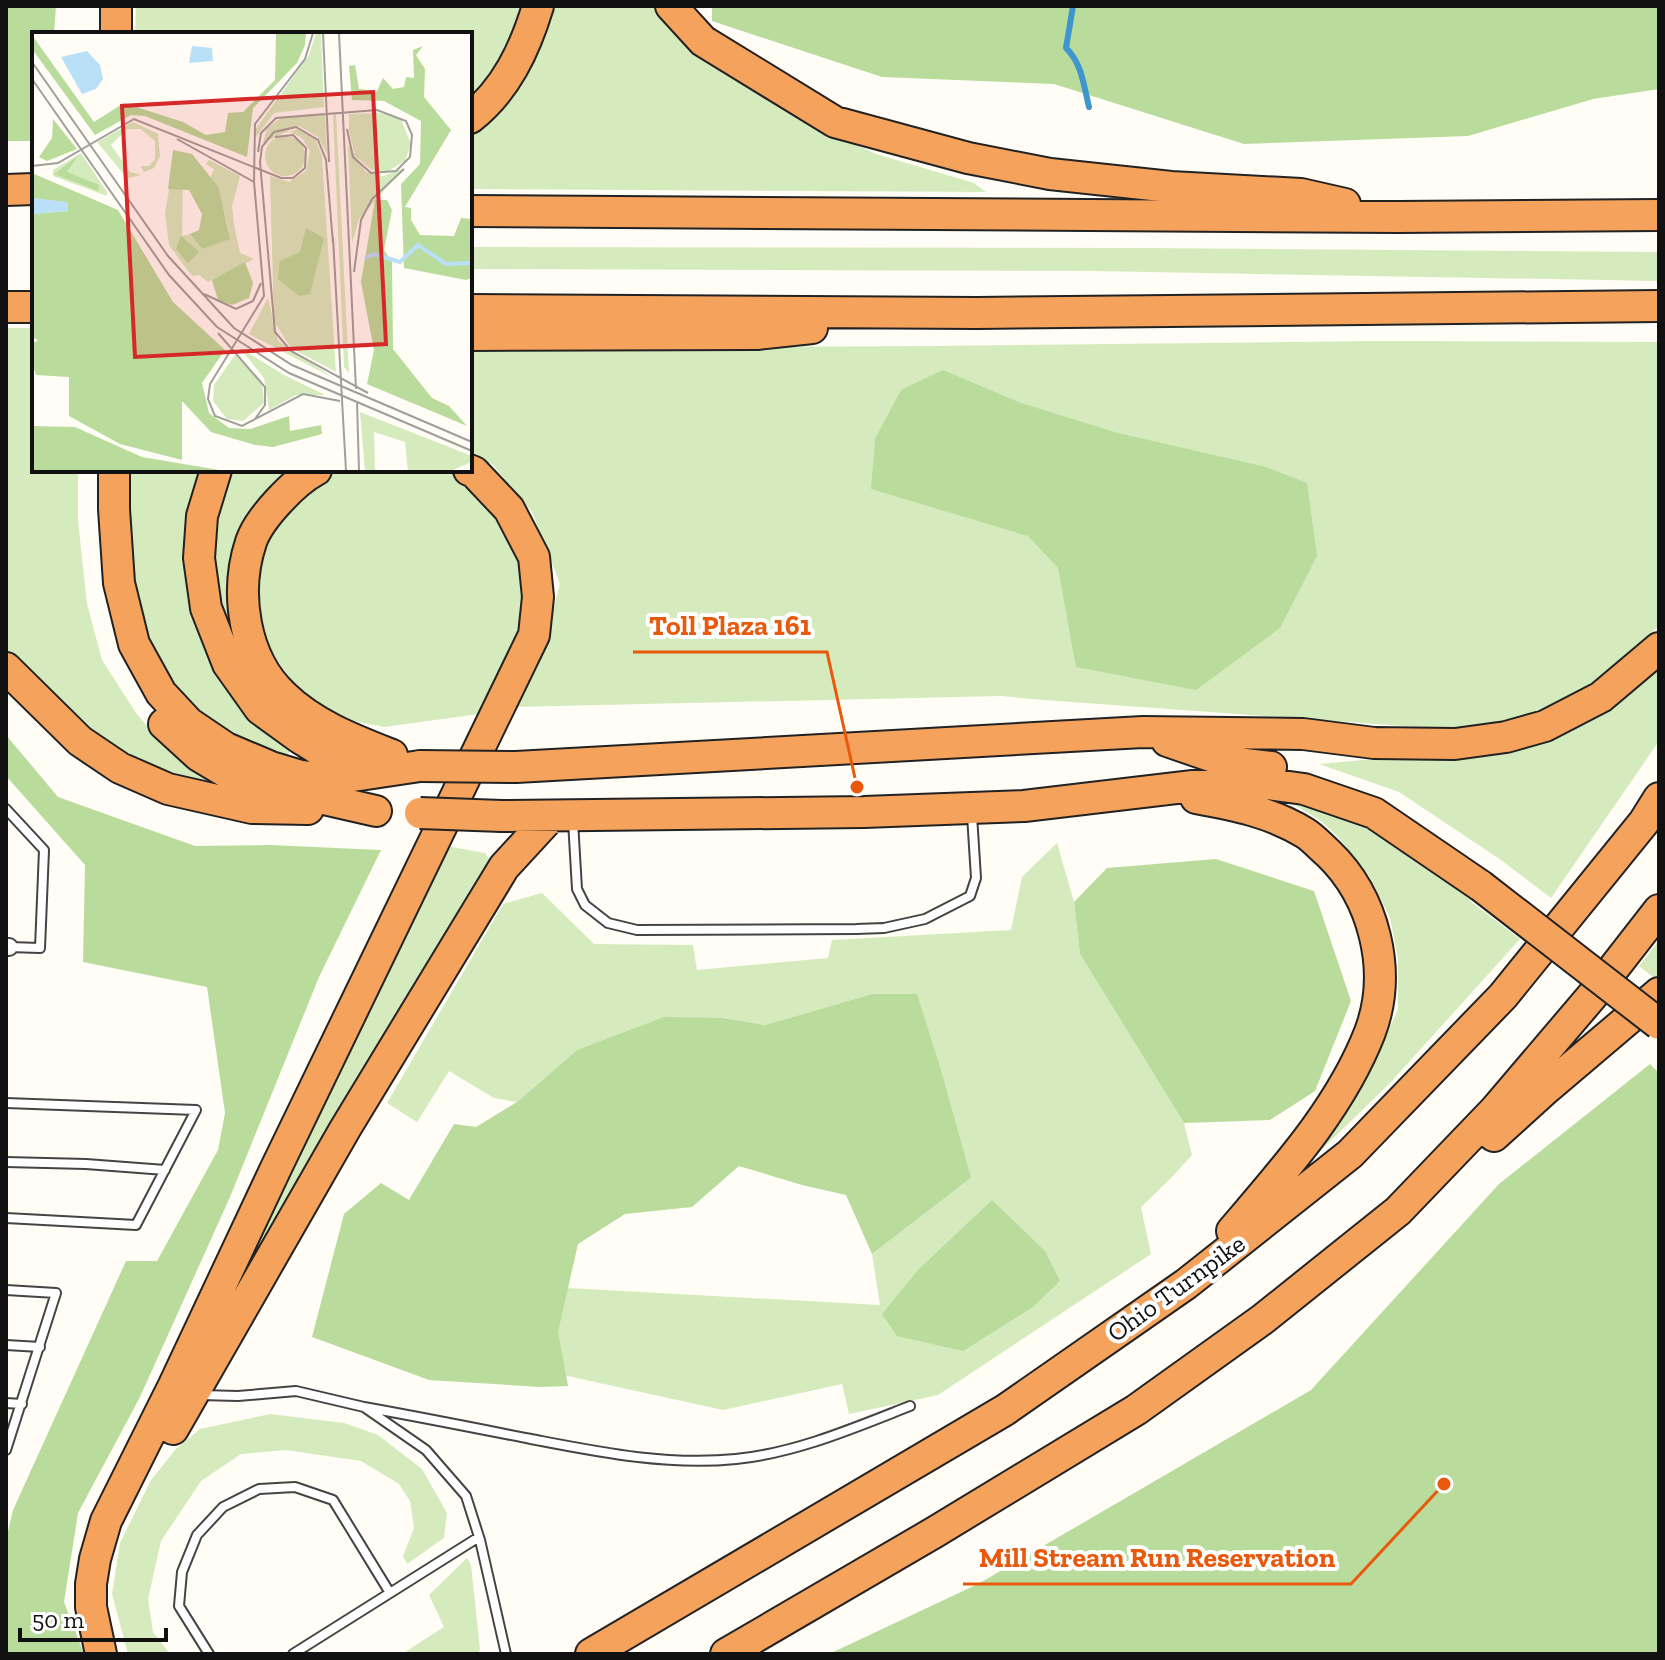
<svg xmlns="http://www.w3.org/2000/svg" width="1665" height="1660" font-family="'Zilla Slab',serif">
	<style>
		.green { fill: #d5ebbd }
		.forest { fill: #b9dc9c }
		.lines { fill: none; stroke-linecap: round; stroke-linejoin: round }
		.stream { stroke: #3f96cf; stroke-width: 6 }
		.service-casing { stroke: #444; stroke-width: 12 }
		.minor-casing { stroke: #444; stroke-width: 20 }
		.motorway-casing { stroke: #222; stroke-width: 34 }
		.service { stroke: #fff; stroke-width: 8 }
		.minor { stroke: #fff; stroke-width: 16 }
		.motorway { stroke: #f5a25d; stroke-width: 30 }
		.motorway-bridge-casing { stroke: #222; stroke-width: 34; stroke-linecap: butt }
		.motorway-bridge { stroke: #f5a25d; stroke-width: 30 }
		.labels { text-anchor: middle; stroke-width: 8; stroke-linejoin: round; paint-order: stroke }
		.street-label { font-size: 26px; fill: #111; stroke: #fff }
		.inset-river { fill: none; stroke: #b9e0f7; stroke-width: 4 }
		.inset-road { fill: none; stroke: #a09f9a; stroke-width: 2 }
		.view { fill: #d62828; fill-opacity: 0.15; stroke: #d62828; stroke-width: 4 }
		.inset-edge { fill: none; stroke: #111; stroke-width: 4 }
		.leader { fill: none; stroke: #e8590c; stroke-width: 3 }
		.callout-dot { fill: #e8590c; stroke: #fff; stroke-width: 3 }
		.callout-label { font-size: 28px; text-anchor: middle; font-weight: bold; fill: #e8590c; stroke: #fff; stroke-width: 8; stroke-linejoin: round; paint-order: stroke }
	</style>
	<rect width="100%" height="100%" fill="#fffdf5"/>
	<path class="green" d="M136 6H520L512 33 496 65 470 102V34H135Z
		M547 6H658L704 58 762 95 831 133 876 154 974 183 986 192 470 189V133L475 130Z
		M470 247 1148 248 1659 252V281L1091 271 470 269Z
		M6 328H34V470H78V521L87 604 102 660 136 713 158 739 252 798 159 774 116 749 41 695 6 662Z
		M1377 341 1659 342V625L1622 663 1548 716 1475 730 1417 727 1044 700 1001 696 513 707 538 666 560 584 532 512 492 464 470 454V351L529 348 935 346Z
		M129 470H208L189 581 292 741 287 759 241 742 195 708 161 672 138 613 128 523Z
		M230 470H289L275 481 252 510 239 656 215 598 212 510Z
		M334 470H455L483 488 524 561V619L507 659 479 714 384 727 358 722 327 710 291 681 266 642 257 609 259 560 277 523 326 473Z
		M1659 664V741L1551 898 1501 860 1399 792 1319 764 1452 752H1514L1606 708Z
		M1295 805 1316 806 1328 810 1392 837 1474 894 1470 901 1520 939 1390 1083 1314 1157 1373 1065 1398 1009V958L1390 918 1370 877 1339 838 1321 821Z
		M1057 843 1074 902 1080 954 1184 1123 1192 1155 1170 1179 1141 1207 1151 1254 938 1395 849 1414 842 1384 723 1410 421 1344 423 1280 880 1305 872 1254 971 1178 872 994 765 1025 723 1018 577 1050 517 1102 494 1098 449 1071 417 1122 387 1103 503 904 542 893 594 944 693 945 697 970 828 958 832 940 1011 930 1022 877Z
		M447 846 485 853 490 860 483 875 243 1291 224 1300Z
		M1659 940V980L1658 981 1639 966Z
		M270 1414 344 1423 378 1435 422 1469 447 1513 444 1538 407 1564 403 1556 414 1528 410 1501 399 1484 361 1461 286 1450 241 1454 201 1481 161 1541 148 1599 153 1632 170 1654H128L112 1594 120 1543 151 1480 176 1449 200 1429Z
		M467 1558 471 1565 480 1649 478 1654H402L444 1627 429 1595Z"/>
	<path class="forest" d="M6 6H56L54 34H34V141H6Z
		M712 6H1659V89L1593 99 1468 136 1244 144 1054 84 882 77 712 21Z
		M943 370 1021 403 1118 433 1266 467 1307 483 1317 556 1280 628 1196 690 1076 667 1058 568 1028 536 871 489 875 439 901 390Z
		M6 735 58 797 195 846 270 845 381 850 319 977 230 1197 140 1397 78 1513 64 1602 84 1654H6V1540L13 1510 126 1261H157L218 1150 225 1113 207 987 83 962 85 865 6 776Z
		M1216 859 1314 891 1351 1001 1315 1091 1270 1120 1184 1123 1080 954 1074 902 1107 868Z
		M872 994H917L941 1070 971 1178 872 1254 846 1195 802 1185 739 1166 692 1207 625 1214 578 1244 558 1332 568 1386 540 1387 429 1380 312 1337 344 1214 381 1183 409 1200 454 1124 476 1127 517 1102 577 1050 664 1017 723 1018 765 1025Z
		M1650 1064 1659 1073V1654H829L978 1584 1311 1390 1499 1184Z
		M992 1200 1045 1251 1060 1281 1033 1307 963 1351 897 1336 882 1314 919 1269Z"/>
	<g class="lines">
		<path class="stream" d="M1073 6 1066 48C1082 63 1084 87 1089 107"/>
		<defs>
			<path id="service" d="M6 809 44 850 40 948 9 947
				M573 821 577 889 585 905 608 923 637 930 856 929 884 928 925 919 970 896 976 878 972 815
				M6 1103 196 1110 136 1225 6 1218
				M6 1162 86 1164 165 1170
				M6 1290 56 1293 6 1450
				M6 1345 40 1347
				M200 1395 238 1396 296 1391 364 1407 426 1450 466 1496 480 1540 506 1654
				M6 1403 22 1404
				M364 1407C420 1417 475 1428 531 1439 599 1452 666 1466 736 1459 796 1453 854 1428 910 1406
				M209 1654 179 1606 182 1572 197 1535 223 1507 259 1489 295 1487 333 1500 390 1593
				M293 1654 479 1537"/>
			<path id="minor" d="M6 947H9"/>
			<path id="motorway" d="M671 6 703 41 835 122 968 158 1050 174 1171 187 1301 194 1345 204
				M116 34V6
				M470 118C506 90 525 49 538 6
				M6 190 34 189
				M470 211 1398 217 1659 215
				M6 307H34
				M470 310 977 313 1659 306
				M470 335 757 334 812 328
				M114 470V509L119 583 134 644 161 693 189 723 226 748 271 767 301 776 333 779 420 766
				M216 470 202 516 199 558 206 608 228 664 260 709 300 738 321 751 345 759 378 762
				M316 470C295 481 259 518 251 542 234 593 244 659 284 696 314 725 354 740 392 755
				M6 668 80 741 120 768 168 789 252 808 308 809
				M164 724 199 756 229 774 262 785 376 811
				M1167 741 1228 762 1271 767
				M516 767 1143 732 1303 734 1374 743 1455 744 1506 737 1545 726 1601 697 1659 648
				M1196 798C1234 805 1271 812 1305 833 1313 838 1320 846 1328 853 1374 897 1393 971 1370 1032 1341 1107 1284 1170 1232 1231
				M502 816 864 812 1024 806 1193 786 1268 784 1304 789 1374 813 1481 886
				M1494 1136 1547 1088 1659 993
				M173 1429 345 1129 504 867 550 817
				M101 1654 91 1607V1584L95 1559 106 1521 174 1385 276 1168 534 635 538 597 534 557 509 509 474 472 469 470
				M591 1654 1005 1410 1186 1284 1350 1154 1503 996 1644 822 1659 798
				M726 1654 935 1532 1136 1410 1263 1319 1398 1211 1495 1110 1592 996 1659 910"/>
		</defs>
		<use href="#service" class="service-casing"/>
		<use href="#minor" class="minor-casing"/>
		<use href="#motorway" class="motorway-casing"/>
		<use href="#service" class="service"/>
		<use href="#minor" class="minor"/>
		<use href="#motorway" class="motorway"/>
		<defs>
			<path id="motorway-bridge" d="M420 766 516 767
				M420 813 502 816
				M1481 886 1659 1024"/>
		</defs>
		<use href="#motorway-bridge" class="motorway-bridge-casing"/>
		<use href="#motorway-bridge" class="motorway-bridge"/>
	</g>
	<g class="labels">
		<g class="street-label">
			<text transform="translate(1176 1288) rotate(-36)" y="9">Ohio Turnpike</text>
		</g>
	</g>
	<g transform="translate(32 32)">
		<rect width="440" height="440" fill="#fffdf5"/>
		<path d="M284 1H289L292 75 242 81 223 106V98L277 23ZM349 81 369 87 379 112 373 129 355 140 340 138 323 124 317 98V82ZM301 82H304L317 341 312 335ZM293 83 295 122 286 105 267 94 231 111 235 96 249 86ZM101 90 126 102 128 124 122 136 112 140 108 134H117L123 127V109L109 97H95L79 113 98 140 109 143 95 146 65 110ZM265 97 284 108 290 124 304 340 259 316 242 289 238 144 257 150 274 139 278 119 270 106 258 100ZM233 124a20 20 0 1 1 40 0a20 20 0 1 1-40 0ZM316 113 334 140 351 144 372 136 327 187 320 211ZM49 121 75 160V164L21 144V138ZM177 128 208 144 200 174 202 193 208 221 222 227 176 250 167 243 160 244 137 213 133 181 141 135H151L150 204 158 202 170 217 197 200 187 156 178 147 182 137 174 132ZM236 266 246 309 303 347 217 302ZM208 316 252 343 293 363H264L237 378 232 346ZM203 323 230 350 232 371 211 389 195 387 181 369 182 353ZM328 380 440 424V430L418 439H376L373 410 342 400 343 439H333Z" fill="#d5ebbd"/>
		<path d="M244 1H274L273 13 265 31 221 76 215 125 113 84 99 83 63 103 0 17V3L62 90 92 71 151 90 174 103 193 100 196 81 211 80 243 48ZM391 14 384 23 393 37 392 65 419 98 373 175 379 176V188L388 203 422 204 429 186 440 187V246L434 248 372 236 369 152 388 132 389 89 352 69 320 68 317 34 323 33 327 57 345 59 351 46 361 57 372 55 374 45 382 46 381 18ZM21 87 45 117 15 129 7 125 20 106ZM141 118 160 122 187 156 198 207 170 217 158 202 167 198 170 182 157 158 136 157ZM46 124 35 140 67 153 66 159 22 142ZM0 141 86 178 141 270 193 318 170 351 177 381 197 396 218 397 257 384 258 399 289 393 290 402 241 415 223 413 179 400 150 369V428L88 412 37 384V345L4 343 0 331V312L6 308 0 305V182L36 179 35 171 0 166ZM343 168H355L360 178 352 218 360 230 361 317 400 366 417 374 435 394 335 352 342 318 329 250ZM274 196 292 206 278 262 267 264 246 247 248 229 268 220ZM149 204 167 220 156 231 144 217ZM213 230 221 251 217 266 200 273 186 268 180 248ZM0 394 43 395 110 425 193 439H0Z" fill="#b9dc9c"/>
		<path d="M160 14 180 16 181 29 157 31ZM55 19 68 33 71 47 64 57 50 62 29 25ZM0 166 35 170 36 179 0 182Z" fill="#b9e0f7"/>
		<path class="inset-river" d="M333 226 342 222 368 230 386 213 414 232 440 231"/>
		<path class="inset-road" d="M281 1 273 27 223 92 222 150 232 264 178 352 176 367 183 384 210 394 271 362 308 369M291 1 297 130M307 1 324 357M0 30 136 224 202 296 260 333 440 410M0 47 137 243 185 295 257 341 440 419M145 107 222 150M226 120 229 101 244 86 345 78 374 89 380 103 378 125 364 139 339 141 321 125 315 97M0 134 26 131 102 87 249 146H261L273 136 274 116 261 103 243 105M301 206 314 439M301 211 294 128 286 108 264 95 242 100 230 115 228 130 243 300 259 319 336 361M322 240 329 188 340 167 372 137M172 262 204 277 221 269 229 251M186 301 233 355V373L223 387M325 370 327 439"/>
		<path class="view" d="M341 60 354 312 103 325 90 74Z"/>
		<rect width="440" height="440" class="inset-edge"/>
	</g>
	<path class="leader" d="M857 787L827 652H633M1444 1484L1351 1584H963"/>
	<g class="callout-dot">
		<circle cx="857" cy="787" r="8"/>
		<circle cx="1444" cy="1484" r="8"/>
	</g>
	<g class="callout-label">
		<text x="730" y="635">Toll Plaza 161</text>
		<text x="1157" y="1567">Mill Stream Run Reservation</text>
	</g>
	<rect width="1665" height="1660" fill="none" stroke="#111111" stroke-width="16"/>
	<path d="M20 1628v12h146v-12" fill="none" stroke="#111111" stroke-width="4"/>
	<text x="32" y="1628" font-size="24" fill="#111111" stroke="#ffffff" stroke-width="6" paint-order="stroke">50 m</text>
</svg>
